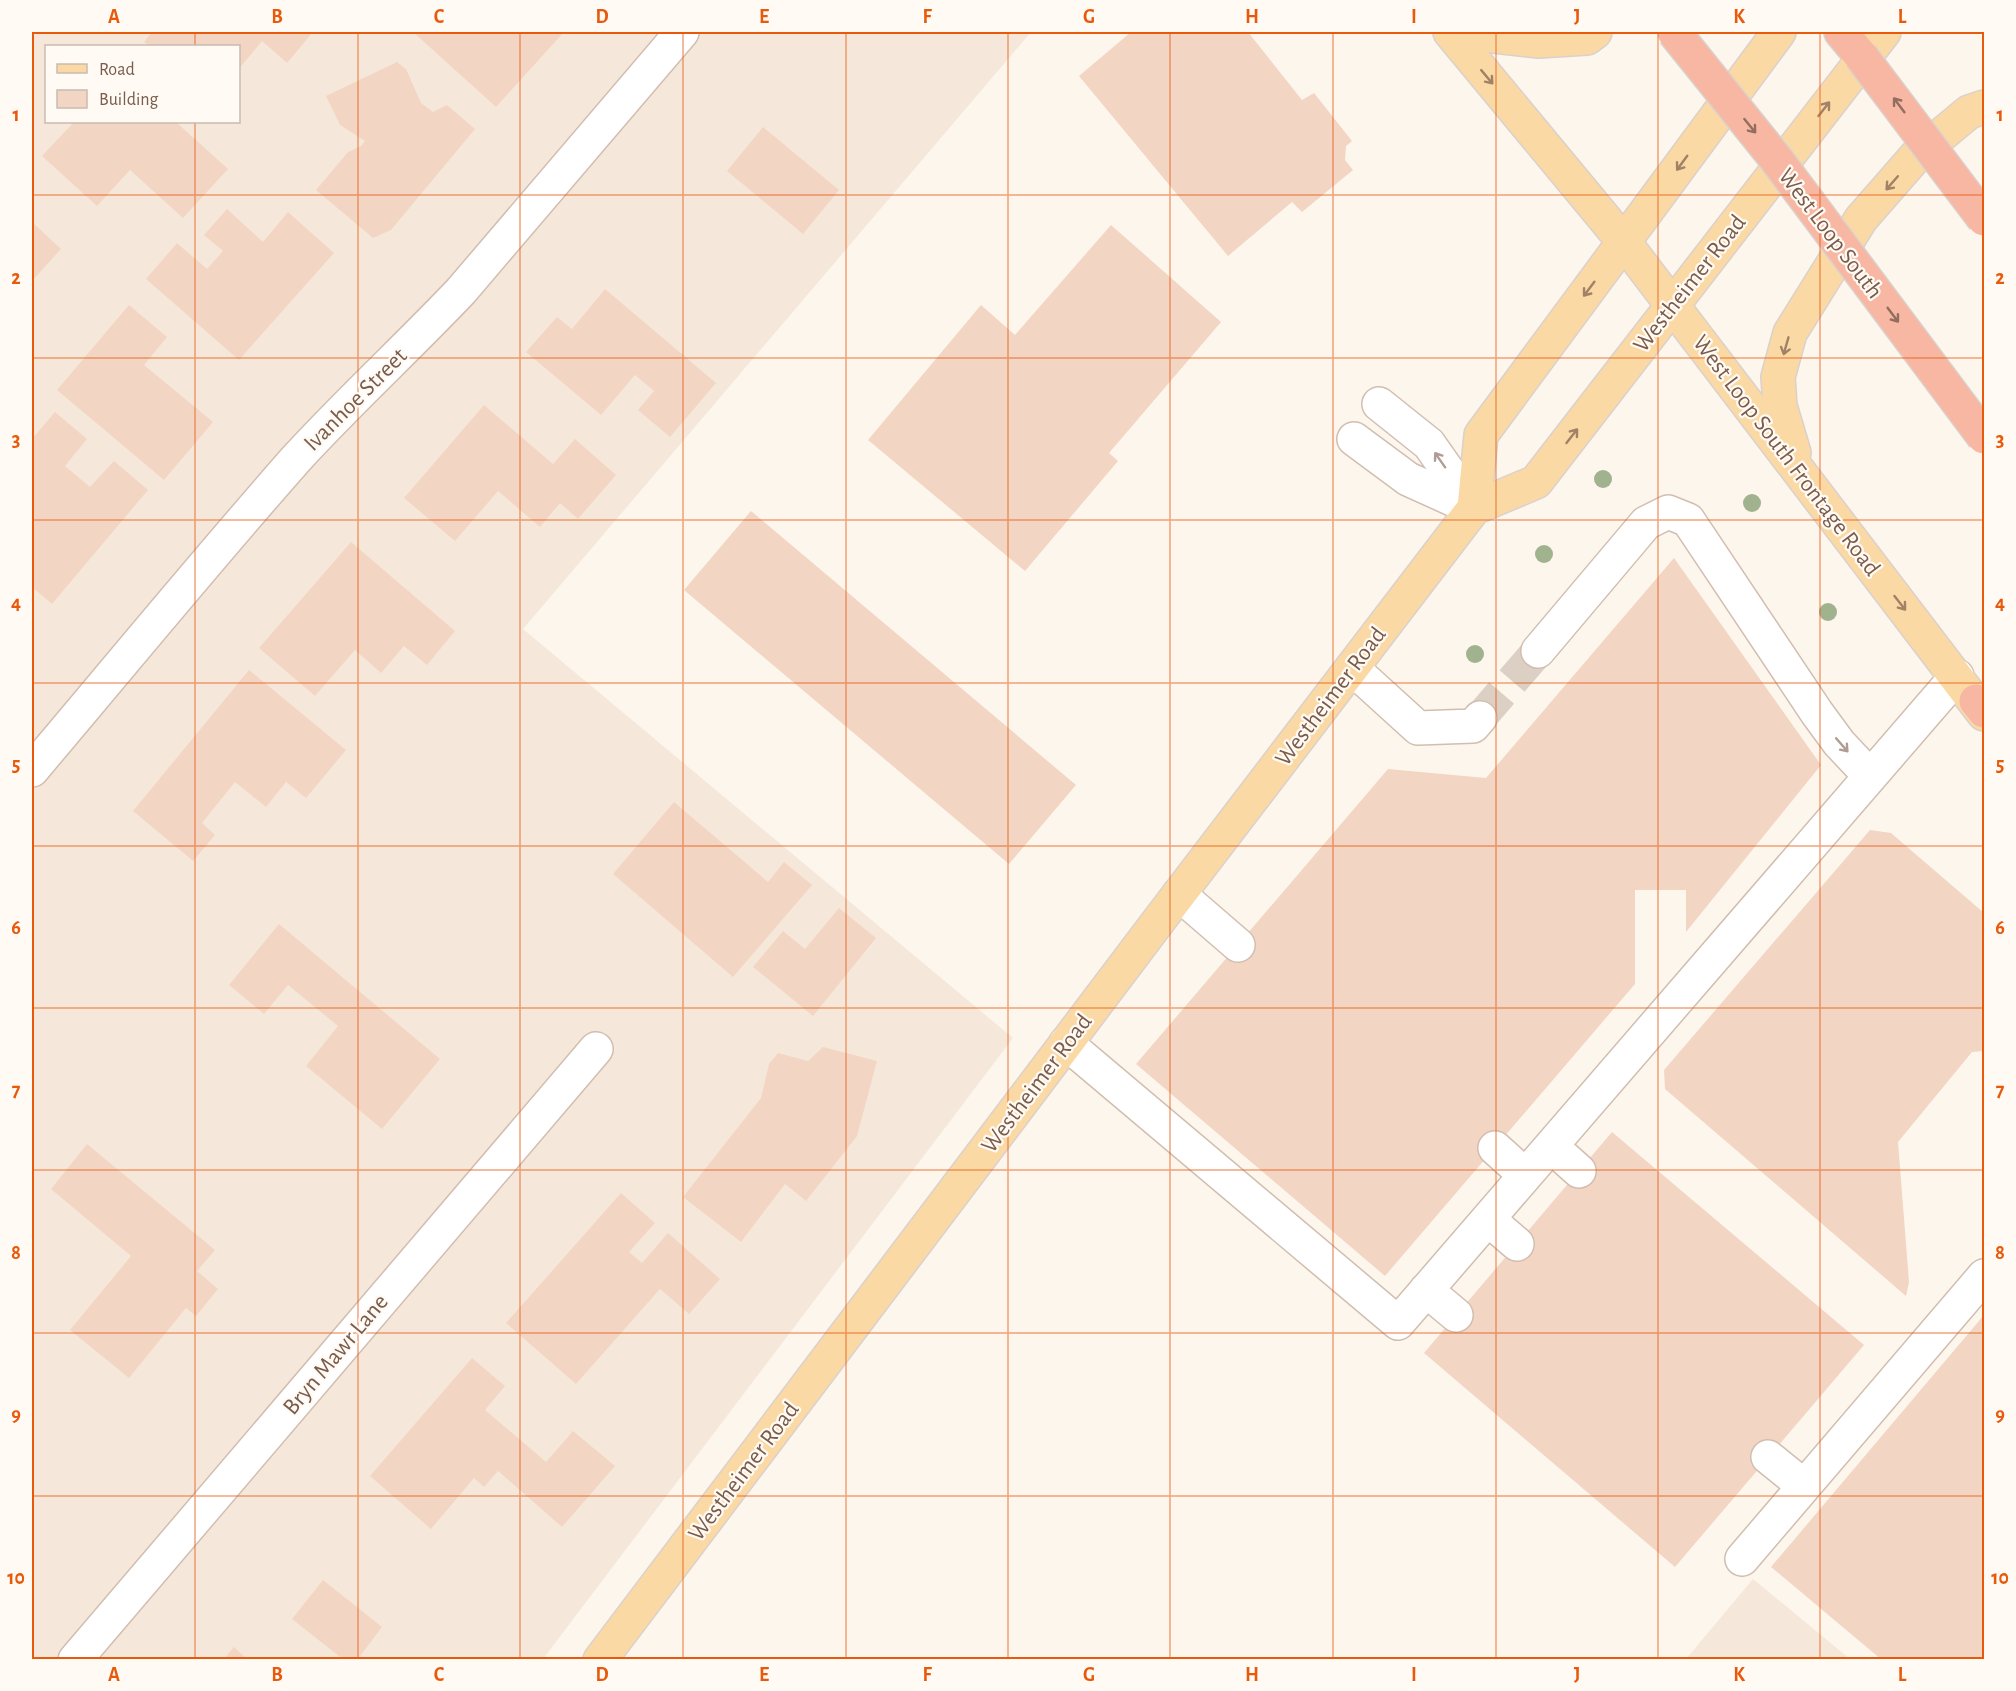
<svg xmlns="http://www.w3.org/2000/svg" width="2016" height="1691" font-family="'Alegreya Sans',sans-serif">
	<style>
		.residential { fill: #f5e8da; fill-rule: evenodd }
		.building { fill: #f3d5c3 }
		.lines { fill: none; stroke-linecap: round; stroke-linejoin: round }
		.minor-tunnel { stroke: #dcd0c4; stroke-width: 33; stroke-dasharray: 33 16; stroke-linecap: butt }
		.minor-casing { stroke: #d1beb0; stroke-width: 36 }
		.major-casing { stroke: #dad1cd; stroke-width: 36 }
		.highway-casing { stroke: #dad1cd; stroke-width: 36 }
		.minor { stroke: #fff; stroke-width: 33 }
		.major { stroke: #fbd9a5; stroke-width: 33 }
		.highway { stroke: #f7b7a3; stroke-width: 33 }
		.highway-bridge-casing { stroke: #dad1cd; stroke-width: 36; stroke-linecap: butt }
		.highway-bridge { stroke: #f7b7a3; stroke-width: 33 }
		.tree { fill: #a0b28e }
		.oneway { stroke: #a18267 }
		.oneway2 { stroke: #936e5e }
		.oneway3 { stroke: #af9d94 }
		.grid { fill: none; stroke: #e8590c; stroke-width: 1.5; stroke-opacity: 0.55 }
		.labels { text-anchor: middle; stroke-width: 4.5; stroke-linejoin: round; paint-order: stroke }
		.street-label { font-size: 24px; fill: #7a5c4d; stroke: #fffaf3 }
		.neatline { fill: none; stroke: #e8590c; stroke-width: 2 }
		.grid-label { font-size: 20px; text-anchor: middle; font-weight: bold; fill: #e8590c }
	</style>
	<rect width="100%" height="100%" fill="#fdf6ec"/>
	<path class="residential" d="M32 32H1031L523 629 1013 1038 543 1659 32 1660ZM46 46H238V122H46Z
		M1753 1579 1850 1659H1686Z"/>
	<path class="building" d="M152 32H313L287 63 262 41 238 70V46H150L144 42Z
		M413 32H564L496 107Z
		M1131 32H1248L1302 100 1314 93 1352 141 1346 146 1345 160 1353 170 1302 212 1292 202 1228 256 1079 76Z
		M397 62 406 69 421 103 433 112 447 105 475 129 391 230 373 238 316 190 348 152 361 146 365 141 340 125 326 96Z
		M74 122H176L228 169 183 218 130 170 97 206 42 156Z
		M763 127 839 190 803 234 727 171Z
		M227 209 263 242 288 212 334 253 239 360 146 279 177 243 207 269 223 251 204 235Z
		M32 222 61 249 32 281Z
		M1111 225 1221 322 1109 453 1118 461 1025 571 868 440 981 305 1015 335Z
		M605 289 716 383 670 437 638 410 654 391 635 375 601 415 526 352 557 317 572 329Z
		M129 305 167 337 144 365 213 422 164 480 57 390Z
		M484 405 553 464 575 439 616 475 578 519 560 503 540 527 498 491 455 541 404 498Z
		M55 412 87 439 65 466 90 487 114 461 148 490 52 604 32 587V439Z
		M751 511 1076 785 1009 864 684 590Z
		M351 542 455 631 427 665 404 646 381 673 355 650 315 696 259 648Z
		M1674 558 1821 765 1686 932V890H1635V984L1385 1276 1136 1064 1388 769 1486 778Z
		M249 670 346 750 306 798 286 782 266 807 235 782 202 823 215 835 193 861 133 811Z
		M674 802 768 882 784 862 812 885 733 977 613 874Z
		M1870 830 1891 833 1984 913V1051L1972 1052 1898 1142 1909 1282 1906 1296 1665 1089 1664 1070Z
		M839 908 876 938 813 1016 753 967 783 931 805 949Z
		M279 924 440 1059 382 1129 306 1066 338 1026 288 985 264 1014 229 985Z
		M823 1047 877 1061 857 1136 806 1201 785 1184 741 1242 683 1197 761 1098 769 1064 778 1053 808 1061Z
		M1612 1132 1864 1345 1675 1567 1424 1353Z
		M87 1144 215 1250 197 1271 218 1289 196 1316 186 1308 129 1378 70 1330 131 1256 51 1189Z
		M621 1193 655 1223 629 1252 642 1263 668 1233 720 1279 689 1314 660 1289 576 1384 506 1323Z
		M1984 1315V1660H1882L1771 1567Z
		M472 1358 505 1386 485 1410 546 1462 573 1431 615 1466 562 1527 498 1471 484 1487 474 1478 431 1529 370 1476Z
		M323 1580 382 1627 357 1660H344L292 1619Z
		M234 1647 248 1660H223Z"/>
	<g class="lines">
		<path class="minor-tunnel" d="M1480 718 1538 651"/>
		<defs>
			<path id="minor" d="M1379 404 1429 444 1474 508
				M1354 439 1408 479 1472 508
				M1538 651 1646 523 1668 512 1688 520 1817 713 1839 743 1870 776
				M1352 668 1418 728 1473 726 1480 718
				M32 770C120 666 206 561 296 459 349 401 407 348 461 291L682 32
				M1179 894 1238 945
				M1066 1043 1398 1323 1957 676
				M1551 1146 1579 1171
				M1495 1148 1525 1175
				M1488 1219 1517 1244
				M1426 1290 1456 1315
				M1768 1457 1804 1486
				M1742 1559 1984 1276
				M75 1660 596 1049"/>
			<path id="major" d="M1450 32 1624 242 1984 714
				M1458 32 1539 41 1587 38 1595 32
				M1794 453 1780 406 1778 377 1790 333 1861 219 1916 156 1969 112 1984 107
				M1474 508 1481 435 1779 32
				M600 1660 1160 919 1474 508 1536 482 1884 32"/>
			<path id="highway" d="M1841 32 1861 56
				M1976 701 1984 711"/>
		</defs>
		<use href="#minor" class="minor-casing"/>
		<use href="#major" class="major-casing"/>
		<use href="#highway" class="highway-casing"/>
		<use href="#minor" class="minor"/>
		<use href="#major" class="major"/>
		<use href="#highway" class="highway"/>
		<defs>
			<path id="highway-bridge" d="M1674 32 1776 159 1984 437
				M1861 56 1984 219"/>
		</defs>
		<use href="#highway-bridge" class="highway-bridge-casing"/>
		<use href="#highway-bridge" class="highway-bridge"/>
	</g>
	<g class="tree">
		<circle cx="1603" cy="479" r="9"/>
		<circle cx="1752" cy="503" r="9"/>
		<circle cx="1544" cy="554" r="9"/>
		<circle cx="1828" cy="612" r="9"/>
		<circle cx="1475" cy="654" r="9"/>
	</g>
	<defs><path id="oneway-shaft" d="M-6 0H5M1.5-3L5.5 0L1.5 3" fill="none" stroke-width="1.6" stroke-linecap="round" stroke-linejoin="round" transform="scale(1.5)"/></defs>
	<g class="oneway">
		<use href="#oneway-shaft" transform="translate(1487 77) rotate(50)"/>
		<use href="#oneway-shaft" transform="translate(1824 109) rotate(-52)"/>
		<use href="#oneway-shaft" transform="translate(1682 163) rotate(126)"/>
		<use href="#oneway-shaft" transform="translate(1892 183) rotate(131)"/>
		<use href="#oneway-shaft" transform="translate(1589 289) rotate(127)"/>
		<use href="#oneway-shaft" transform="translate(1786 346) rotate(106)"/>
		<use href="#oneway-shaft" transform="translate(1572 436) rotate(-52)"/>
		<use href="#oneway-shaft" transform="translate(1900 603) rotate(52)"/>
	</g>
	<g class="oneway2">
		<use href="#oneway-shaft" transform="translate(1899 105) rotate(-127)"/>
		<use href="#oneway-shaft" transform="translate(1750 126) rotate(51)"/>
		<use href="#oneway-shaft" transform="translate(1893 315) rotate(53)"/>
	</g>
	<g class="oneway3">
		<use href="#oneway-shaft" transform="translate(1440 460) rotate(-125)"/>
		<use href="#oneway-shaft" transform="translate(1842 745) rotate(49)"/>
	</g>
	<path class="grid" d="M195 32V46M358 32V1660M520 32V1660M683 32V1660M846 32V1660M1008 32V1660M1170 32V1660M1333 32V1660M1496 32V1660M1658 32V1660M1820 32V1660M195 122V1660M32 195H1984M32 358H1984M32 520H1984M32 683H1984M32 846H1984M32 1008H1984M32 1170H1984M32 1333H1984M32 1496H1984"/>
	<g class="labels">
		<g class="street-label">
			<text transform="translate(1831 233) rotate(53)" y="8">West Loop South</text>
			<text transform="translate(1689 283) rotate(-52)" y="8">Westheimer Road</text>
			<text transform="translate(355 399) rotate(-45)" y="8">Ivanhoe Street</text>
			<text transform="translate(1787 455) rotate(53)" y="8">West Loop South Frontage Road</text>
			<text transform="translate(1330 696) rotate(-53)" y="8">Westheimer Road</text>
			<text transform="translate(1036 1083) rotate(-53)" y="8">Westheimer Road</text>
			<text transform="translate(335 1354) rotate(-50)" y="8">Bryn Mawr Lane</text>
			<text transform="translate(743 1471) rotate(-53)" y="8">Westheimer Road</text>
		</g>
	</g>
	<rect width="2016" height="1691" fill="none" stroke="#fffaf3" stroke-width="66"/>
	<rect x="45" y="45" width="195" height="78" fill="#fffaf3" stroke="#cabbb1" stroke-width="1.5"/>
	<rect x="57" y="64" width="30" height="9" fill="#fbd9a5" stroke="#cabbb1" stroke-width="1.5"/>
	<text x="99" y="75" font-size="18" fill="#7a5c4d">Road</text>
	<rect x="57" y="90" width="30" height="18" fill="#f3d5c3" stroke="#cabbb1" stroke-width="1.5"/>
	<text x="99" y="105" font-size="18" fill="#7a5c4d">Building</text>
	<rect x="33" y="33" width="1950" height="1625" class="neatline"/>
	<g class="grid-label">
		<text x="114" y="23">A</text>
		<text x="277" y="23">B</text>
		<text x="439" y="23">C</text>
		<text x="602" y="23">D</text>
		<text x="764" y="23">E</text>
		<text x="927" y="23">F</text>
		<text x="1089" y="23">G</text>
		<text x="1252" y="23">H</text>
		<text x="1414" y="23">I</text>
		<text x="1577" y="23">J</text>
		<text x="1739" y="23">K</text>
		<text x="1902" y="23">L</text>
		<text x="16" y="121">1</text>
		<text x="2000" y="121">1</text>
		<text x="16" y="284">2</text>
		<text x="2000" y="284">2</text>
		<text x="16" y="446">3</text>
		<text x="2000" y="446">3</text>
		<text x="16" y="609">4</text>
		<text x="2000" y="609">4</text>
		<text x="16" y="771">5</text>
		<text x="2000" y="771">5</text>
		<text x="16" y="934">6</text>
		<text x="2000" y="934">6</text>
		<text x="16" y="1096">7</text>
		<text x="2000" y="1096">7</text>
		<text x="16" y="1259">8</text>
		<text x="2000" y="1259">8</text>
		<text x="16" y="1421">9</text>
		<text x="2000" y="1421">9</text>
		<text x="16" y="1584">10</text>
		<text x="2000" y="1584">10</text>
		<text x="114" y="1681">A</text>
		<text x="277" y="1681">B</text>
		<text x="439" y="1681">C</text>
		<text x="602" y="1681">D</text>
		<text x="764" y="1681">E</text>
		<text x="927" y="1681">F</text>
		<text x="1089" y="1681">G</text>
		<text x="1252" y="1681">H</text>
		<text x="1414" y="1681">I</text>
		<text x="1577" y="1681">J</text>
		<text x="1739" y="1681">K</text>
		<text x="1902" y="1681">L</text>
	</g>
</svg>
